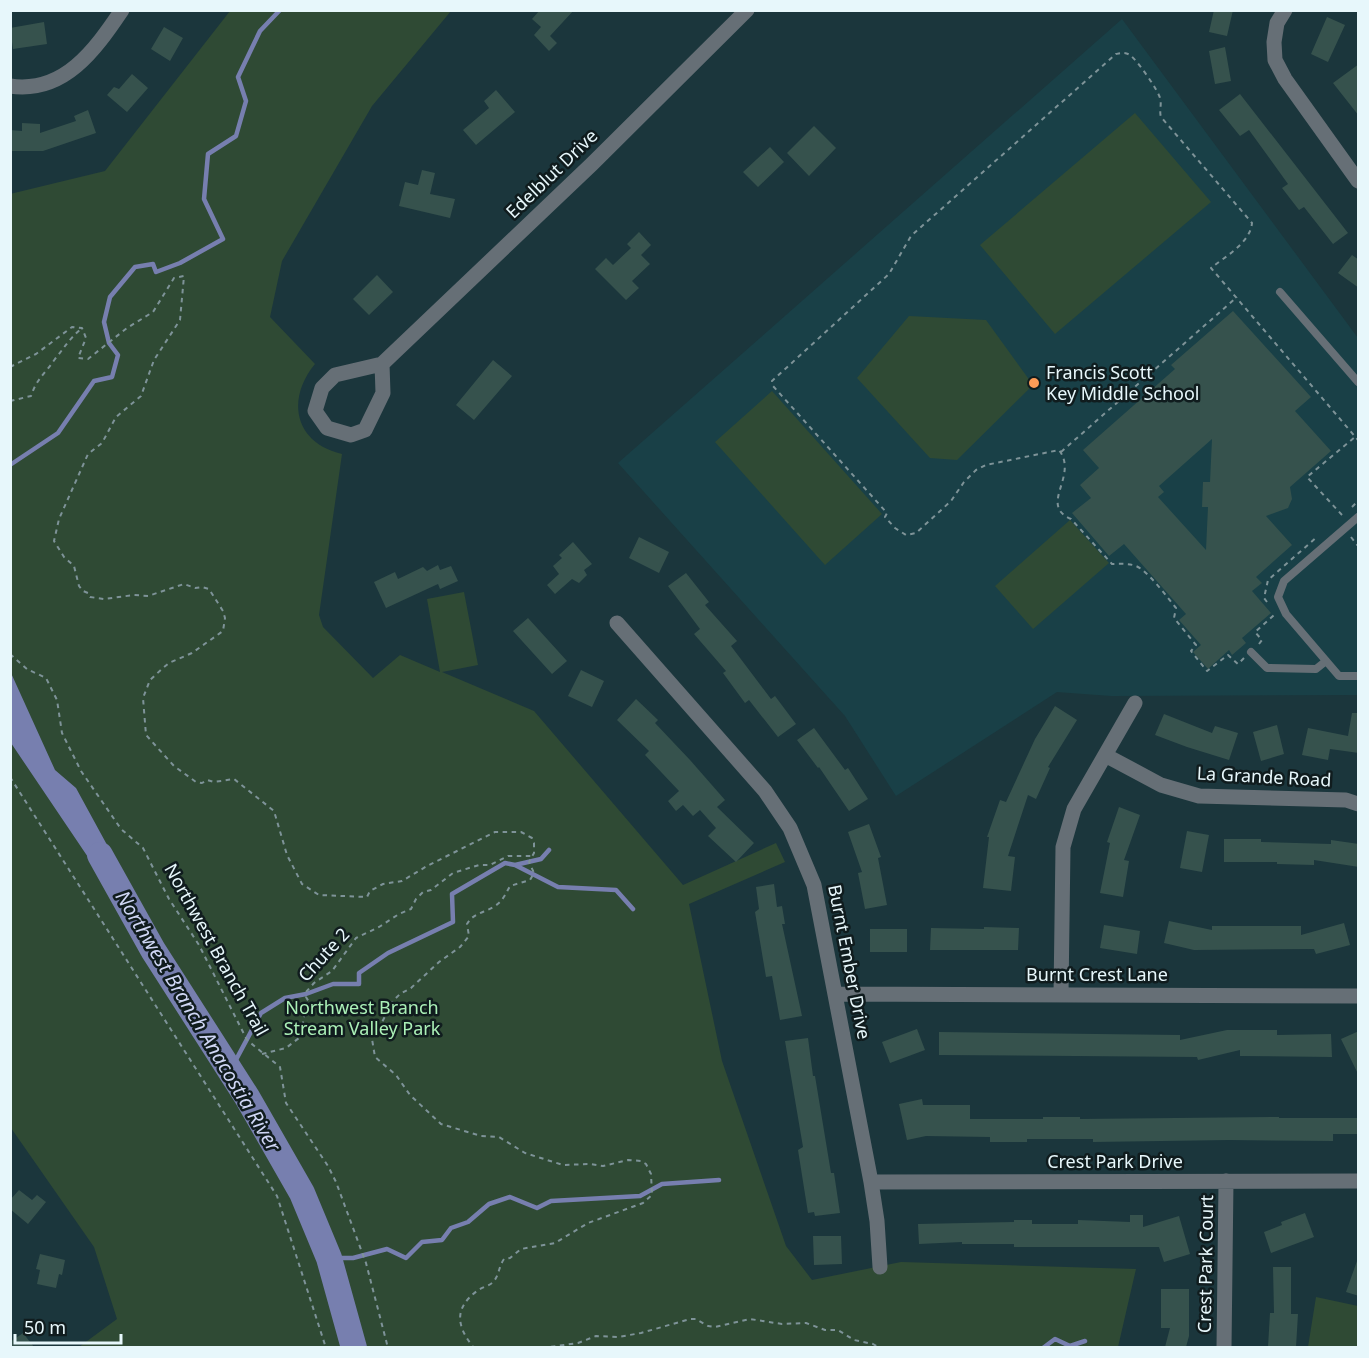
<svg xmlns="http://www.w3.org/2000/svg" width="1369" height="1358" font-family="'Noto Sans',sans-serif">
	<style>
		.built { fill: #194047 }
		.green { fill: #2f4a34 }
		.water { fill: #777faf }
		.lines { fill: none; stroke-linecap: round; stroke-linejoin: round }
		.stream { stroke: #777faf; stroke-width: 4.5 }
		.river { stroke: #777faf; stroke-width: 26 }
		.building { fill: #36524d; fill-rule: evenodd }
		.path { stroke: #7e9398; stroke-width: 2; stroke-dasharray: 4.5 4.5; stroke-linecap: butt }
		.lane { stroke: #666f76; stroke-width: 8 }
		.street { stroke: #666f76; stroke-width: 15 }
		.poi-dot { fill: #fe9c57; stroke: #101c1e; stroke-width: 2 }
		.labels { text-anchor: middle; stroke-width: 5; stroke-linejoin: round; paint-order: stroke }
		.street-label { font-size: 18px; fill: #e7f7fb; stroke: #101c1e }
		.poi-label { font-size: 18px; fill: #e7f7fb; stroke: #101c1e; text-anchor: start }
		.park-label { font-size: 18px; fill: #abf0b7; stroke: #101c1e }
		.water-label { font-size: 20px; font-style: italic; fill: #cfd6f4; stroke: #101c1e }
	</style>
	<rect width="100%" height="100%" fill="#1b363c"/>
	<path class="built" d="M1122 19 1358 338V695L1111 696 1057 692 896 796 845 716 618 463Z"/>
	<path class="green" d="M230 11H451L372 106 282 261 270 317 315 364C286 399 294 443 342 454L319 615 323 627 373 678 400 655 440 672 427 599 464 592 478 665 442 672 534 711 683 885 776 843 785 862 689 904 722 1061 786 1246 812 1280 901 1262 1136 1269 1118 1347H79L117 1319 94 1247 11 1128 10 194 105 171Z
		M1135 113 1211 202 1055 334 980 245Z
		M909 316 986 320 1033 385 957 460 930 458 857 378Z
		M772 391 882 514 825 565 715 442Z
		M1070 520 1109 563 1033 629 995 586Z
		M1316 1297 1358 1306V1347H1308Z"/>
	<path class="water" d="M11 673 55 770 76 788 136 898 96 869 11 743Z"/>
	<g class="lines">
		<path class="stream" d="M10 465 58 433 94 381 112 377 118 355 109 343 104 322 110 297 135 267 153 264 156 272 180 263 223 239 204 199 208 154 236 136 246 101 238 77 260 31 280 10
			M515 865 541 859 549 850
			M230 1071 261 1013 285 998 306 994 333 984H359V973L388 953 453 922 452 894 505 863 515 865 558 887 616 890 633 909
			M329 1258H353L387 1249 406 1258 422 1242 442 1240 451 1228 468 1222 489 1204 510 1197 537 1208 551 1201 640 1196 662 1184 719 1180
			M1043 1348 1055 1339 1070 1346 1085 1341"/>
		<path class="river" d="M100 855 153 950 247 1097 302 1193 329 1258 354 1348"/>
	</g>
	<path class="building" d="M540 10H574L550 36 557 43 549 51 534 35 541 27 532 19Z
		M1214 10H1233L1227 36 1209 32Z
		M1327 17 1345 25 1328 62 1311 54Z
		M44 22 47 44 13 49 10 28Z
		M164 27 183 38 170 61 151 49Z
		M1225 47 1231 81 1215 84 1209 51Z
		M1359 64V116L1333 83Z
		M132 74 148 88 127 112 107 95 114 87 119 89Z
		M496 90 515 112 476 145 463 130 489 108 484 101Z
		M1240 94 1348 233 1333 244 1304 207 1299 210 1282 188 1288 184 1249 130 1240 136 1219 110Z
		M88 110 96 133 43 151H10V130L22 131V123L40 124V133L76 121 74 116Z
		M814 126 836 148 809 176 787 153Z
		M770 147 784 162 758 187 743 172Z
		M422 170 435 173 430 194 455 199 450 218 399 206 405 182 418 185Z
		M639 232 651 245 641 255 650 264 632 281 639 288 626 300 595 269 606 258 613 265 631 248 627 244Z
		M1352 255 1359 260V288L1338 273Z
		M377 275 393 292 369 315 353 299Z
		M1233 311 1311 397 1295 411 1331 451 1290 487 1292 499 1288 508 1266 516 1292 545 1256 577 1262 583 1252 591 1271 613 1242 638 1246 643 1232 655 1229 650 1208 669 1193 652 1201 645 1179 620 1186 614 1124 544 1109 556 1072 513 1091 498 1080 485 1099 468 1083 450 1175 369 1171 365ZM1212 439 1210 482H1203L1202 507H1208L1206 550 1158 497 1164 492 1159 486Z
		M493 360 512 376 474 420 456 405Z
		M639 537 669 552 659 573 629 558Z
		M573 542 592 564 584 570 587 575 579 583 572 579 555 594 547 585 559 574 553 566 562 558 559 555Z
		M438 565 440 570 451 566 458 581 440 589 438 584 386 608 374 582 395 572 398 579 423 567 427 571Z
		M686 573 709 602 705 605 737 641 731 646 771 699 775 696 796 724 778 737 749 700 745 703 723 673 726 671 694 634 700 629 668 586Z
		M528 618 567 661 552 674 513 631Z
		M581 670 604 681 592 707 568 696Z
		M636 699 658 720 655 723 690 760 725 800 717 807 754 843 736 862 708 836 716 828 700 810 693 816 683 805 676 811 668 801 679 791 645 755 649 751 617 720Z
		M1055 706 1077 720 1048 767 1050 768 1036 799 1028 795 1008 856 1015 857 1011 891 983 888 989 837H987L1000 800 1006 802 1035 739Z
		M1352 713H1359V753L1330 749 1328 760 1302 755 1308 728 1348 736Z
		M1164 714 1212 733 1215 726 1238 733 1229 760 1187 747 1155 735Z
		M1277 725 1284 754 1261 761 1253 732Z
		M814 728 845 770 848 768 868 799 849 811 819 767 818 768 797 740Z
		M1119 807 1140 815 1124 860 1129 861 1123 897 1100 893 1110 843 1107 842Z
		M869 824 881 857 878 858 887 905 865 909 858 873 862 872 848 832Z
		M1187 831 1209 835 1202 872 1180 868Z
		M1224 839H1261V842L1331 844V840L1359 844V867L1314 860V865L1277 864V862H1224Z
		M774 884 777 907 782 906 785 924H782L802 1016 780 1020 772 976 766 977 755 912 759 909 756 887Z
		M1169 921 1212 930V926H1301V935L1344 923 1350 945 1316 954 1314 949 1194 950 1164 943Z
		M1104 925 1140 931 1137 954 1100 948Z
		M984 927 1019 928 1018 950H930L931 928 984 929Z
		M870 929H907V952H870Z
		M917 1029 925 1050 890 1063 882 1042Z
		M1227 1030H1277V1035L1331 1034 1332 1057 1240 1056V1050L1198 1060 1197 1057 939 1055V1032L1180 1035V1040Z
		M1359 1031V1076L1341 1039Z
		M808 1038 813 1076H815L831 1173H834L840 1213 815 1216 814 1212 808 1213 798 1150 803 1147 785 1041Z
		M922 1099 923 1105H970V1119H1043V1117H1080V1119L1279 1117V1118H1359V1134H1333V1141L1229 1140 1093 1142V1139H1027V1142H990V1137L926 1136 907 1140 899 1104Z
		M19 1190 32 1200 37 1195 46 1202 28 1224 10 1209V1200Z
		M1305 1213 1314 1237 1271 1253 1264 1232 1282 1225 1281 1222Z
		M1130 1215H1143V1227L1179 1216 1190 1254 1164 1262 1159 1247H1014V1244H962V1242L919 1244 918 1224 1014 1222V1220H1032V1224H1078V1220L1130 1222Z
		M813 1236H841L842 1264 814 1265Z
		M40 1254 65 1260 62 1275 59 1274 56 1288 37 1284 40 1270 36 1269Z
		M1357 1261H1359V1296L1346 1292Z
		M1273 1267H1291V1314H1298L1296 1347H1268L1270 1313H1274Z
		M1161 1289H1189V1336L1186 1347H1165L1170 1328H1161Z
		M23 1333 34 1347H10V1342Z"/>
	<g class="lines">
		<path class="path" d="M10 367 36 354 72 327 82 328 86 338 78 358 88 359 127 328 153 312 174 278 184 276 180 320 154 360 141 396 116 417 102 443 88 454 59 519 54 541 64 557 74 566 79 586 83 591 88 593 90 597 104 599 134 595 148 596 184 584 195 588 202 587 209 589 223 611 225 618 223 631 192 653 169 663 163 668 150 680 143 698 146 735 174 766 196 782 202 783 207 780 214 782 234 779 274 811 287 855 302 884 319 895 367 897 370 891 383 884 402 881 427 866 495 832H521L532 838 534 843V853L529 862 534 873 530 880 510 886C506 893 503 901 495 906 485 913 474 912 467 924L469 936 460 947 439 962 411 988 400 994 393 1001 379 1028 372 1039 375 1057 396 1075 410 1095 441 1124 481 1136 499 1137 525 1153 563 1165 590 1164 603 1166 628 1160 641 1161 646 1164 651 1174 652 1195 643 1203 588 1223 555 1243 521 1249 510 1258 504 1259C499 1266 499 1275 494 1281 490 1286 482 1287 477 1291 454 1308 456 1326 474 1348
			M10 401 31 396C37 378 45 374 55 359 64 348 70 338 81 329
			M1061 452 1237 297
			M1352 507 1358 501
			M1342 515 1307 477 1355 437
			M1351 537 1358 546
			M1267 602 1264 598 1268 580 1318 536
			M1259 644 1262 640 1255 632 1274 615
			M10 654 27 669 46 678 57 700 62 733 81 771 121 829 143 848 169 899 199 945 247 1040 280 1067 286 1103 328 1166 336 1182 366 1263 388 1348
			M1244 658 1238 664 1228 655 1207 671 1191 651 1196 645 1174 618 1176 608C1167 597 1148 571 1136 566 1128 563 1120 564 1112 564L1071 519C1038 505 1079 476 1059 450L986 465 976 470 964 482 951 501 916 533 906 535 895 528 885 517 887 513 773 386 772 381 889 274 911 236 921 227 1116 54C1121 53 1125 52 1130 55 1137 60 1158 90 1160 98 1162 105 1159 111 1161 117L1252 223C1250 243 1226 256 1211 268L1358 440
			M10 777 277 1196 326 1348
			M262 1054 286 1048 299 1038 303 1030V1019L309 1002 306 997V992L314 983 332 971 356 938 379 927 399 914 411 909 416 899 423 892 431 890 453 873 479 865H490L508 856H533
			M542 1348 578 1343 596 1336 618 1337 641 1333 690 1319H696L708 1326 715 1327 750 1319 782 1324 806 1323 825 1330H838L854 1340 873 1344 880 1348"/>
		<path class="lane" d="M1280 292 1358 382
			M1358 517 1284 581 1278 597 1286 614 1339 676H1358
			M1251 652 1267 668 1316 669 1326 661"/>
		<path class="street" d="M1285 10 1277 23 1274 42 1275 60 1285 79 1358 181
			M10 86C64 94 95 50 122 10
			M382 364 383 393 365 430 351 435 327 428 315 411 322 388 335 375 382 364 592 164 747 10
			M617 623 765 791 790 828 814 885 871 1182 877 1221 880 1267
			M1105 755 1161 785 1199 796 1346 800 1358 804
			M836 994 1358 996
			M1061 994 1063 847 1074 809 1135 703
			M871 1182 1358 1181
			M1224 1348 1226 1181"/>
	</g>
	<circle class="poi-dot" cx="1034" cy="383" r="6"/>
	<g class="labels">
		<g class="street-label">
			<text transform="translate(552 174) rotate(-44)" y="6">Edelblut Drive</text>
			<text transform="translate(1264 777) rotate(3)" y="6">La Grande Road</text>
			<text transform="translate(216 950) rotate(61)" y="6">Northwest Branch Trail</text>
			<text transform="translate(324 955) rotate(-47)" y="6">Chute 2</text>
			<text transform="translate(849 962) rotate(79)" y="6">Burnt Ember Drive</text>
			<text x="1097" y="981">Burnt Crest Lane</text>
			<text x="1115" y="1168">Crest Park Drive</text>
			<text transform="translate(1206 1264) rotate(-89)" y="6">Crest Park Court</text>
		</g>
		<g class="poi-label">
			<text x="1046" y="379">Francis Scott<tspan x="1046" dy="21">Key Middle School</tspan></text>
		</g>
		<g class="park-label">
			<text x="362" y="1014">Northwest Branch<tspan x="362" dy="21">Stream Valley Park</tspan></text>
		</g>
		<g class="water-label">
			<text transform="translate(198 1021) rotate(59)" y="7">Northwest Branch Anacostia River</text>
		</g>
	</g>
	<rect width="1369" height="1358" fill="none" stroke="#e7f7fb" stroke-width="24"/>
	<path d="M15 1334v9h106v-9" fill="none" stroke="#e7f7fb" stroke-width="3"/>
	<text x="24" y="1334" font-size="18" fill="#e7f7fb" stroke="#101c1e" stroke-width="4.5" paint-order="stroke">50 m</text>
</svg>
